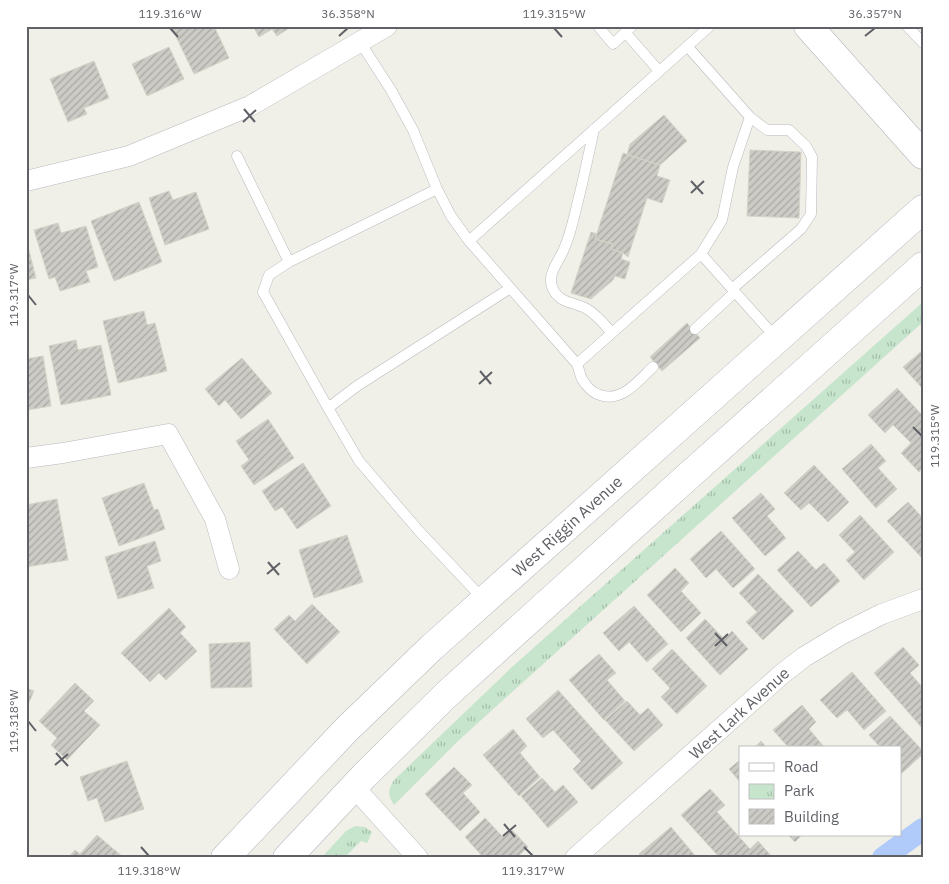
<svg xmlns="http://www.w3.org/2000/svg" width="949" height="884" font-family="'IBM Plex Sans',sans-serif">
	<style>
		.park { fill: url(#park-tufts) }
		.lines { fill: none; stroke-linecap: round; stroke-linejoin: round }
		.canal { stroke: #b0caf9; stroke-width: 22 }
		.building { fill: url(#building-hatch); stroke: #d5d3c7 }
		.lane-casing { stroke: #b8b9bd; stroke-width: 11 }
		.street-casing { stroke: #b8b9bd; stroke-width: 21 }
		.secondary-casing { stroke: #b6b8be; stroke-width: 29 }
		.lane { stroke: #fff; stroke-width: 10 }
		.street { stroke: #fff; stroke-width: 20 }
		.secondary { stroke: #fff; stroke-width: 28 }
		.ticks { fill: none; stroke: #5f6167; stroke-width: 2 }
		.labels { text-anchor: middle; stroke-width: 4.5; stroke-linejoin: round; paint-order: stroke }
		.street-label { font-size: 16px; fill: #5f6167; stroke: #fff }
		.neatline { fill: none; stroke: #5f6167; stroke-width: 2 }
		.ticks-label { font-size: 12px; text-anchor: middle; fill: #5f6167 }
	</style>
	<defs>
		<pattern id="park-tufts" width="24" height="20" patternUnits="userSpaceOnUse" patternTransform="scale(1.25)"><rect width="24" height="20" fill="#c7e5cd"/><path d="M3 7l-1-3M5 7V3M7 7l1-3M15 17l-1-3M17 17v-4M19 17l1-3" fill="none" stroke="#a5bdaa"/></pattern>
		<pattern id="building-hatch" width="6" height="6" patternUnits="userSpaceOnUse" patternTransform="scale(1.25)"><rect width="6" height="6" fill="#cccbc5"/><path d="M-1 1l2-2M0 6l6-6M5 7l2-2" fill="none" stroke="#a9a8a4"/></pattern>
	</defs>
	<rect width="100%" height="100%" fill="#f0f0e8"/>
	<path class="park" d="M923 302V322L459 740 394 805C387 794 388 790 394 780L512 667Z
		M355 826 365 827 372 832 367 843 361 841 344 858H321L346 831Z"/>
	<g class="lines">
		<path class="canal" d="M883 858 923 829"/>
	</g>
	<path class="building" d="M171 26H214L229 58 194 74Z
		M253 26H292L277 36 272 29 259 37Z
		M169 47 184 79 147 96 132 64Z
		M94 61 109 98 84 108 87 114 68 122 50 79Z
		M664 115 687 141 660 165 627 155 630 144Z
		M750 150 801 152 799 218 747 216Z
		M623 153 660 165 657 176 670 180 662 203 647 198 628 257 623 253 611 249 613 244 595 239Z
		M169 191 173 200 196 192 209 229 165 245 149 198Z
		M139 202 162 262 114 281 91 221Z
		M58 223 61 233 86 226 98 267 86 271 90 282 60 291 55 277 49 279 34 230Z
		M591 232 597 234 595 239 613 244 611 249 623 253 621 259 630 262 625 279 615 276 613 280 591 299 571 293Z
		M26 239 36 278 26 280Z
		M144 311 147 325 155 323 167 371 118 383 103 321Z
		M687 323 700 338 662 371 650 357Z
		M76 340 78 350 101 345 111 395 61 405 49 346Z
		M923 350V389L903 367Z
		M43 356 51 406 27 410 26 359Z
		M242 358 272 393 241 419 225 400 219 406 205 389Z
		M897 388 923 416V468L919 472 901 453 911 443 893 425 885 433 868 415Z
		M268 419 294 458 254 485 241 466 249 460 236 441Z
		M871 444 886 461 878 468 897 489 876 508 842 469Z
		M303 463 331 506 297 529 282 507 275 511 262 491Z
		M814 465 849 502 828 522 809 503 801 510 784 493Z
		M144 483 154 510 158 509 165 529 119 546 102 498Z
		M761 493 775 509 767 516 786 538 765 556 732 518Z
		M57 499 68 560 26 567V505Z
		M908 502 923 518V557L922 558 887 521Z
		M860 515 894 552 864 580 846 560 855 552 839 535Z
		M721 531 755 569 733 588 716 569 706 578 690 559Z
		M347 535 363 582 314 598 299 550Z
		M155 541 161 561 147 566 154 588 118 599 105 557Z
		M798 551 816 570 824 563 840 581 811 607 777 570Z
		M675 568 689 583 681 591 701 613 681 632 647 595Z
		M758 574 794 611 763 640 746 622 757 612 739 593Z
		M312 604 340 632 307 664 274 629 289 615 295 621Z
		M634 606 668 644 647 662 629 642 619 651 603 633Z
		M169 608 186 627 180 633 197 651 166 680 159 673 150 682 121 653Z
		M705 619 724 639 732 631 748 649 720 675 686 638Z
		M250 642 252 687 211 688 209 644Z
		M903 647 919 665 910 673 923 688V729L874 673Z
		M672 649 707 686 677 714 661 697 670 688 652 669Z
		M599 654 616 673 607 680 625 701 604 720 569 680Z
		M852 672 886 711 864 730 847 710 837 718 820 700Z
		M75 683 94 701 84 711 100 725 67 760 51 745 57 738 39 721Z
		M26 688 34 691 26 709Z
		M558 690 623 763 592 790 573 769 581 761 553 730 543 738 526 719Z
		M627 701 640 715 648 708 663 725 634 751 605 720Z
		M802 705 816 722 809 729 825 748H789L773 730Z
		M890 716 923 751V754L900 775V748H881L869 735Z
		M513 729 527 746 520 753 540 777 519 796 483 755Z
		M761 741 767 748H754Z
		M740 760V782L729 769Z
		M127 761 144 809 105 822 97 798 88 801 80 777Z
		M454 767 472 785 463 793 480 812 460 831 425 794Z
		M542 778 555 792 563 785 578 802 548 828 521 796Z
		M710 789 725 805 717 812 750 849 758 841 773 858H720L681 815Z
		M485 818 503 837 512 830 528 847 516 858H484L465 837Z
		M671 827 697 858H642L639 854Z
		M97 835 124 858H68L75 850 80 854Z
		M788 835H802L795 842Z"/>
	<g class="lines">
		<defs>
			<path id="lane" d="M598 26 613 44 632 26
				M907 26 923 43
				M625 32 659 71
				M360 42 391 90 413 130 437 189 451 216 469 241 577 364 701 254 722 220 733 167 750 117 687 46
				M594 129C589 153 584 177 578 201 574 217 571 233 564 249 558 263 545 276 554 291 561 304 576 302 587 309 597 315 604 324 612 333
				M237 156 289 262
				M469 241 710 26
				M701 254 777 339
				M732 289 801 229 811 214 812 157 806 146 789 130H767L750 117
				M695 329 735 292
				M577 364C579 369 580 375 582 379 586 386 593 393 600 395 622 403 639 380 653 367
				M328 408 263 292 269 275 289 262 437 189
				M484 600 419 531 359 461 328 408 357 386 509 289"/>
			<path id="street" d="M26 181 129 156 250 106 387 26
				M26 458 63 453 168 434 215 519 229 569
				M354 787 418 858
				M575 858 782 674 804 657 842 634 882 614 923 599"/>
			<path id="secondary" d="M808 26 923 155
				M225 858 346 730 431 648 923 209
				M287 858 364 776 446 695 685 479 923 266"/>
		</defs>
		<use href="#lane" class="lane-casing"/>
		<use href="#street" class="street-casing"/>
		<use href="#secondary" class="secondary-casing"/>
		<use href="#lane" class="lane"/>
		<use href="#street" class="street"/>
		<use href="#secondary" class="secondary"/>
	</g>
	<path class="ticks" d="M170 28 178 37M554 28 562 37M339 36 348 28M865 36 875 28M244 109 255 122M243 122 256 110M691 181 703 194M691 193 704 181M28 295 36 305M480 371 491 384M479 384 492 372M913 427 922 436M268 562 279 575M267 574 280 563M715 633 727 646M715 646 728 634M28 721 36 731M56 753 68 766M55 765 68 754M504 824 515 837M503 836 516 825M141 847 149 856M524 847 533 856"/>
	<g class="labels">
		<g class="street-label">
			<text transform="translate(567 526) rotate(-42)" y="6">West Riggin Avenue</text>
			<text transform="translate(739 713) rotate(-42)" y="6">West Lark Avenue</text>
		</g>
	</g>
	<rect width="949" height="884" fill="none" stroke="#ffffff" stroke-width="55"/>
	<rect x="739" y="746" width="162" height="90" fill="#ffffff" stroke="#bfc0c2"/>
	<rect x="749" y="763" width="25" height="8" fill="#ffffff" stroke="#bfc0c2"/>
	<text x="784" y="772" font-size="15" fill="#5f6167">Road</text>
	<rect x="749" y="784" width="25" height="15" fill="url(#park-tufts)" stroke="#bfc0c2"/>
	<text x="784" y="796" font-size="15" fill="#5f6167">Park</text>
	<rect x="749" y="809" width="25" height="15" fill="url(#building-hatch)" stroke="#bfc0c2"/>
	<text x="784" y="822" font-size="15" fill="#5f6167">Building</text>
	<rect x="28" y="28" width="894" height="828" class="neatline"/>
	<g class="ticks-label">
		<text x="170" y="18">119.316°W</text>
		<text x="348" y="18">36.358°N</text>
		<text x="554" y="18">119.315°W</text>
		<text x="875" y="18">36.357°N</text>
		<text transform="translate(14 295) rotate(-90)" y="4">119.317°W</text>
		<text transform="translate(935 436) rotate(-90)" y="4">119.315°W</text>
		<text transform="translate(14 721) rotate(-90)" y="4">119.318°W</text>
		<text x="149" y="875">119.318°W</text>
		<text x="533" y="875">119.317°W</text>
	</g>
</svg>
